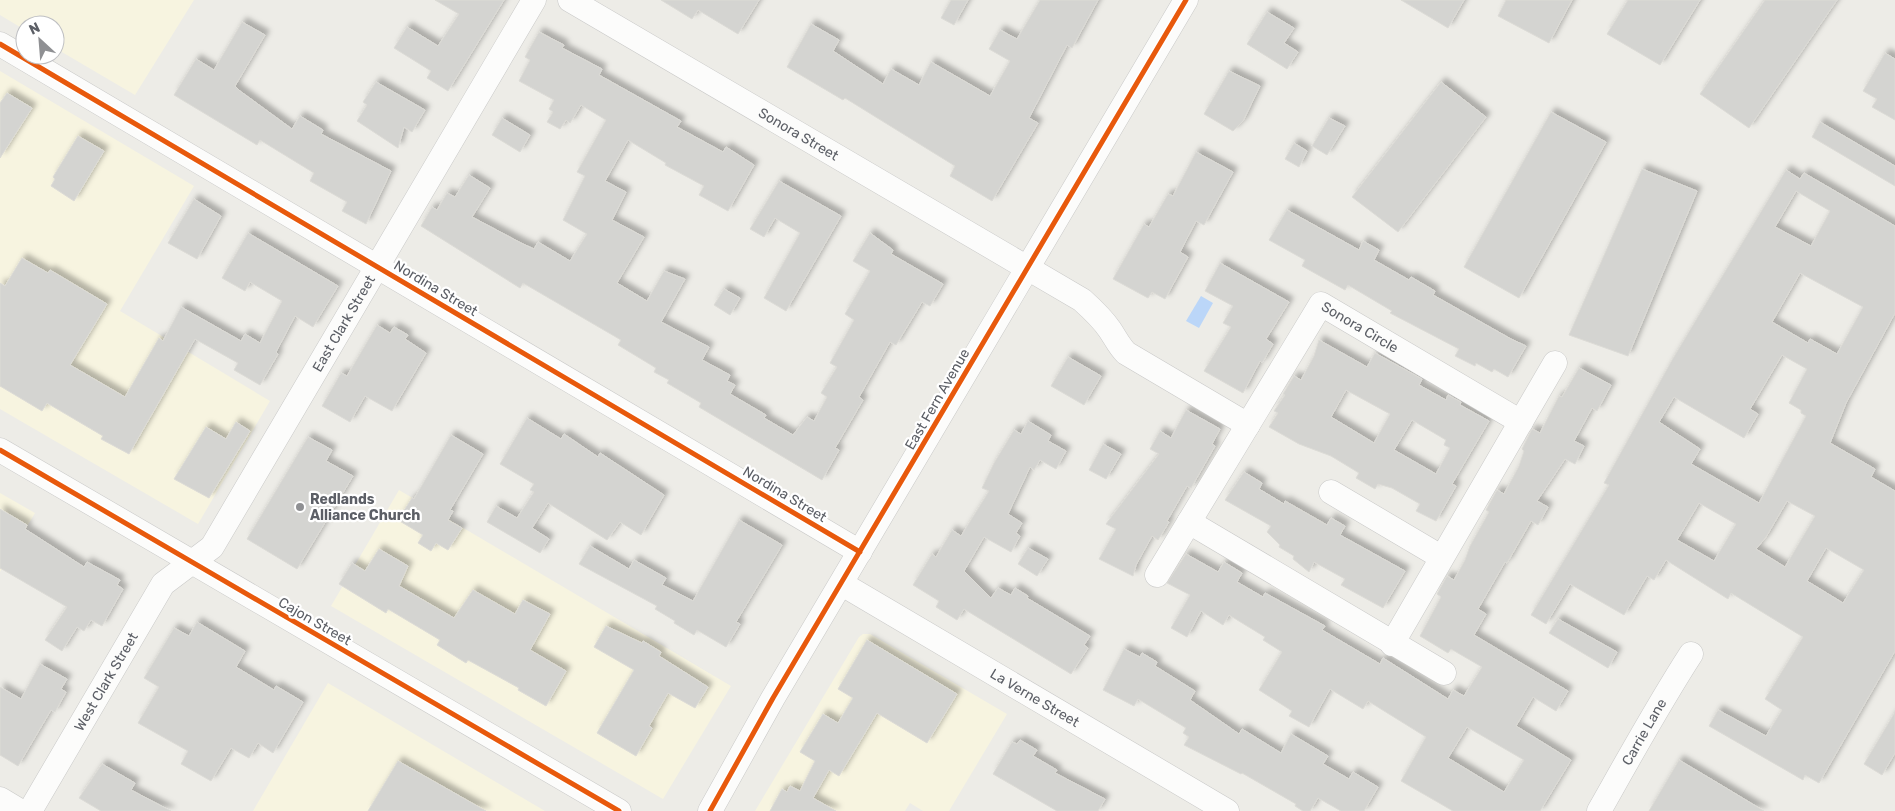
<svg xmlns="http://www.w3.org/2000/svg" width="1895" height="811" font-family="Rubik,sans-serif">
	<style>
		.commercial { fill: #f7f4e0 }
		.water { fill: #bbd6f8 }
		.building { fill: #d4d4d1; stroke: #dcdbd6; fill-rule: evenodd; filter: url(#shadow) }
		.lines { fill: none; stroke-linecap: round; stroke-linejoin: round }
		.minor-casing { stroke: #c9c9c8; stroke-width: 25 }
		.minor { stroke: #fcfcfb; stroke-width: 24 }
		.cycleway-casing { stroke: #fff; stroke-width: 8 }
		.cycleway { stroke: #e8590c; stroke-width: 5 }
		.poi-dot { fill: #8f9093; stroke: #fff; stroke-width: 2 }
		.labels { text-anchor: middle; stroke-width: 4.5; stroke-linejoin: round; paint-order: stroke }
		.street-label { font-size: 14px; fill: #5c5f66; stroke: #fff }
		.poi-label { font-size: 14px; font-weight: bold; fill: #5c5f66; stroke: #fff; text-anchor: start }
	</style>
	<defs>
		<filter id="shadow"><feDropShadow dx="4.5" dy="-4.5" stdDeviation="2.5" flood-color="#0004"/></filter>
	</defs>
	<rect width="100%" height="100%" fill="#edece7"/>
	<path class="commercial" d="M0 0H194L135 95 55 48V25H25V30L0 15Z
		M0 71 194 186 120 311 270 401 198 524 0 409Z
		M399 490 731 686 663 799 331 606Z
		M0 493 35 513 0 572Z
		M863 634H870L1007 714 949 811H923L910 803 905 811H755L859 637Z
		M328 683 545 811H253Z"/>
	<path class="water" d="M1201 296 1213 303 1199 328 1186 321Z"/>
	<path class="building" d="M435 0H504L448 91 427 78 431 71 394 48 407 27 438 46 459 14Z
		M661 0H759L738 34 698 10 692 19Z
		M951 0H968L954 25 941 18Z
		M1040 0H1098L1072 48 1067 45 1029 118 1038 123 992 201 950 176 955 166 845 98 843 100 787 67 811 24 839 40 833 51 883 84 891 69 919 85 931 62 990 96 1010 61 989 49 1000 30 1017 39Z
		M1401 0H1464L1448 28Z
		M1506 0H1572L1549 43 1498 16Z
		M1628 0H1700L1660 65 1607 34Z
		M1765 0H1837L1749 128 1700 94Z
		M1267 12 1294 28 1284 43 1298 52 1287 69 1247 44Z
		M242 22 265 35 235 86 240 91 292 129 300 116 323 130 321 134 391 171 366 224 342 211 347 202 310 181 314 173 260 140 257 145 174 95 196 59 214 70Z
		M539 32 564 45 562 48 602 69 599 75 681 121 677 127 723 152 726 147 754 165 728 211 699 195 704 186 665 165 666 163 628 140 605 181 626 192 612 220 644 237 617 283 647 301 664 271 685 279 661 322 709 347 702 360 730 375 727 381 735 385 730 394 766 415 764 418 793 435 807 417 814 421 827 397 821 393 837 367 830 363 854 320 845 314 870 271 853 261 870 233 893 250 891 254 943 284 930 306 922 302 896 345 890 342 859 397 863 400 835 448 839 450 822 480 699 407 701 403 667 383 669 380 654 372 656 368 618 345 621 340 523 283 520 288 421 226 432 207 437 210 447 193 455 197 469 175 490 188 472 217 521 243 534 249 538 242 570 261 587 234 563 220 585 176 577 172 606 120 581 105 570 123 566 120 560 129 547 122 553 112 549 109 554 100 519 81 530 60 525 57Z
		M1885 53 1895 59V120L1872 107 1877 99 1863 91Z
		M1229 71 1260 86 1243 121 1233 131 1204 114Z
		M376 82 425 110 412 132 404 127 398 148 357 121 367 105 363 102Z
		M1441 82 1486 117 1398 232 1352 197Z
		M7 93 32 108 0 158V103Z
		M1551 112 1606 142 1519 298 1464 267Z
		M502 118 530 135 520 152 492 135Z
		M1329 118 1345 126 1327 155 1312 146Z
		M1820 122 1895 166V186L1812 137Z
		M78 136 104 151 74 201 51 186 55 179 53 177Z
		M1294 143 1307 151 1299 167 1285 159Z
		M1196 152 1233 172 1204 225 1196 221 1180 252 1188 257 1165 299 1152 292 1148 298 1113 279 1144 224 1149 227 1168 194 1173 196Z
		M1642 169 1697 191 1628 356 1569 335Z
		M1786 170 1800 179 1804 173 1895 226V313L1846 403 1830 443 1875 469 1871 477 1895 491V651L1819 783 1805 775 1803 780 1709 726 1718 710 1766 736 1782 710 1765 699 1803 637 1731 593 1728 599 1666 560 1654 580 1647 576 1624 615 1570 584 1546 624 1531 615 1609 485 1604 483 1672 360ZM1796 191 1830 211 1811 246 1775 227ZM1800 273 1863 307 1837 354 1810 339 1808 343 1772 322ZM1782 355 1807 369 1789 403 1801 410V413L1806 416 1759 503 1691 464 1700 449 1659 422 1674 397 1744 438 1758 414 1750 409ZM1787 501 1815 516 1785 567 1756 549 1766 537ZM1699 503 1736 524 1714 561 1677 540ZM1826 548 1864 570 1843 603 1807 581Z
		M779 181 841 216 786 311 764 298 800 233 775 218 764 237 750 229Z
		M194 199 221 216 197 259 168 243Z
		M1287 210 1359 250 1363 241 1379 250 1374 260 1409 280 1411 277 1435 291 1433 295 1511 339 1526 346 1508 377 1494 369 1492 372 1476 363 1475 366 1455 356 1459 349 1390 313 1392 311 1348 285 1345 290 1302 266 1305 260 1269 240Z
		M248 233 338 286 313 327 295 316 276 352 278 354 260 385 234 370 238 363 195 339 129 454 101 439 103 436 47 403 42 411 0 386V283L5 286 22 258 48 273 50 270 107 304 70 365 125 397 159 338 163 341 181 307 241 341 245 334 260 343 282 301 250 282 245 291 222 278Z
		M1220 263 1289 302 1266 339 1273 344 1262 363 1260 361 1243 393 1204 371 1231 327 1223 323 1233 306 1205 291Z
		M724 289 740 298 730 315 714 305Z
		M377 325 390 333 394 327 408 335 405 339 426 353 392 411 365 396 350 422 322 406 341 373 347 376Z
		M1319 340 1367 367 1375 353 1422 379 1419 385 1446 400 1448 395 1461 402 1460 405 1489 421 1452 484 1456 486 1436 521 1416 511 1420 504 1392 488 1378 484 1375 489 1356 478 1359 473 1331 456 1299 444 1269 427 1278 413 1274 411 1285 395 1283 394 1294 376 1301 380 1314 356ZM1346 390 1390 414 1374 443 1331 417ZM1412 420 1446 440 1444 445 1450 448 1436 474 1394 450Z
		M1068 357 1101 376 1084 405 1051 386Z
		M1579 368 1611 385 1597 411 1592 408 1574 441 1584 446 1575 464 1565 459 1537 501 1548 507 1538 525 1531 521 1507 563 1505 562 1478 609 1486 614 1474 635 1568 691 1556 711 1533 697 1516 726 1571 760 1540 811H1453L1401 781 1426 737 1368 701 1363 709 1330 689 1309 727 1289 716 1292 711 1259 690 1282 652 1263 640 1265 637 1229 615 1223 625 1201 611 1187 637 1171 628 1190 595 1167 583 1186 554 1218 572 1224 562 1242 573 1237 582 1263 597 1265 593 1325 626 1322 630 1380 664 1383 658 1448 699 1453 690 1464 696 1482 667 1451 649 1448 653 1420 636 1441 597 1437 594 1447 576 1454 580 1465 560 1470 546 1489 512 1486 510 1497 490 1504 494 1519 466 1524 451 1522 449 1532 429 1540 433 1559 396 1562 397ZM1467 727 1524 760 1504 792 1448 758Z
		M1186 410 1220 429 1212 444 1215 446 1191 488 1187 486 1167 521 1169 522 1158 540 1152 536 1136 565 1133 576 1099 559 1116 529 1106 524 1159 454 1150 449 1160 431 1171 438Z
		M527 418 561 439 564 434 598 457 600 453 664 495 641 535 620 522 607 540 548 503 532 528 549 539 540 553 487 522 496 506 517 518 534 492 530 490 534 484 500 464Z
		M1028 421 1051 435 1048 441 1066 451 1056 469 1040 460 1034 470 1030 467 1008 514 1022 523 1016 533 1020 536 1011 552 984 537 964 571 991 598 998 588 1011 595 1015 588 1028 596 1027 598 1090 636 1084 645 1088 648 1071 674 964 609 957 620 936 607 939 601 913 585 932 554 936 557 952 530 961 536 989 491 982 488 994 463 1014 430 1021 434Z
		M236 422 250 431 209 498 174 479 206 427 226 439Z
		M451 435 483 454 450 510 453 511 448 520 462 528 448 550 436 543 431 551 418 543 423 535 398 520 412 498 414 499Z
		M308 437 332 450 326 461 353 476 297 569 247 539Z
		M1103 444 1121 454 1106 479 1089 470Z
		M1244 472 1262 483 1259 489 1284 504 1285 501 1327 525 1331 518 1345 526 1340 535 1405 571 1383 608 1341 585 1345 579 1314 562 1309 572 1293 559 1294 556 1279 547 1280 545 1267 532 1271 526 1225 500Z
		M0 509 27 525 25 529 84 567 87 562 120 580 117 585 123 589 102 626 91 620 84 631 77 627 62 651 45 640 67 607 0 568Z
		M739 520 782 545 736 622 740 624 726 647 697 630 694 635 674 623 675 621 655 609 657 606 579 564 590 546 629 569 634 560 666 578 662 585 693 601Z
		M1028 548 1048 559 1037 576 1018 564Z
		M379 549 408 566 399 586 454 618 473 590 515 614 523 600 550 614 530 650 566 671 546 706 518 690 519 688 468 660 466 663 437 645 440 640 388 609 386 613 339 584 352 563 365 571Z
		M1558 619 1617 652 1608 668 1549 633Z
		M197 622 245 651 236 667 274 690 276 686 303 702 273 753 258 743 249 758 231 748 211 781 181 764 188 751 138 723 159 687 144 678 174 628 189 636Z
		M606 626 642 643 643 641 661 652 659 656 708 687 695 708 668 693 649 726 652 728 636 756 597 733 634 670 594 647Z
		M867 640 957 694 927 743 877 713 839 776 829 770 813 798 836 811H770L782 789 787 792 790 786 800 791 815 761 800 752 823 714 838 723 853 698 838 689Z
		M1124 649 1140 657 1142 653 1157 662 1155 666 1195 691 1190 700 1239 734 1242 729 1281 753 1291 734 1328 756 1323 764 1349 779 1353 772 1378 787 1364 811H1341L1318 798 1310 811H1303L1295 806 1296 804 1242 773 1241 774 1184 745 1189 737 1183 733 1186 728 1138 699 1134 706 1103 690Z
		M40 664 67 679 61 689 66 692 55 712 51 710 18 766 0 755V687L21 699Z
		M1895 712V753L1882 775 1864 764Z
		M1020 740 1037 750 1033 756 1057 770 1055 773 1105 799 1098 811H1057L993 774 1012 742 1017 744Z
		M1679 760 1721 785 1764 811H1649Z
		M398 761 486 811H368Z
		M102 764 135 783 131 790 171 811H101L79 798Z"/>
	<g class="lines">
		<defs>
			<g id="minor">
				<path id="s1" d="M570 0 1082 300C1092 309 1102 318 1110 330 1116 339 1119 346 1126 353L1248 425"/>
				<path d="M0 44 860 552"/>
				<path d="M0 450 619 811"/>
				<path d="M1331 492 1441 557"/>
				<path d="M1189 522 1444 673"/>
				<path id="s2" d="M1157 575 1321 304 1521 422"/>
				<path id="s3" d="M842 584 1227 811"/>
				<path d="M1392 644 1555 363"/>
				<path d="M0 799 20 811"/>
				<path id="s4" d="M30 811 163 584 212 547 534 0"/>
				<path d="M710 811 773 698 1186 0"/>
				<path id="s5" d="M1599 811C1629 758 1658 705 1691 654"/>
			</g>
		</defs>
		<use href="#minor" class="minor-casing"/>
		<use href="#minor" class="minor"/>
		<defs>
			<path id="cycleway" d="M0 44 860 552
				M0 450 619 811
				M710 811 773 698 1186 0"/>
		</defs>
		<use href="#cycleway" class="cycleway-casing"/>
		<use href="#cycleway" class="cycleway"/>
	</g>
	<circle class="poi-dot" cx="300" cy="507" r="5"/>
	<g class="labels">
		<g class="street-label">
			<text dy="5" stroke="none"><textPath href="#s1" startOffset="265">Sonora Street</textPath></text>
			<text transform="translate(436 288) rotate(31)" y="5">Nordina Street</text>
			<text dy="5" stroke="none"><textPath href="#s4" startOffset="584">East Clark Street</textPath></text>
			<text dy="5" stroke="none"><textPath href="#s2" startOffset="362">Sonora Circle</textPath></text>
			<text transform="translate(937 399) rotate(-60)" y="5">East Fern Avenue</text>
			<text transform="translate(785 494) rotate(31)" y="5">Nordina Street</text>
			<text transform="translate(315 621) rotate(30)" y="5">Cajon Street</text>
			<text dy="5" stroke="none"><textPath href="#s4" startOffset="150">West Clark Street</textPath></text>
			<text dy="5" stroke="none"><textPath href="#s3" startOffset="224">La Verne Street</textPath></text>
			<text dy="5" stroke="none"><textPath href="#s5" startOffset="91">Carrie Lane</textPath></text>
		</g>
		<g class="poi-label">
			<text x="310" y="504">Redlands<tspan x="310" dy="16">Alliance Church</tspan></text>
		</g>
	</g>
	<g transform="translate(40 40) rotate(334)"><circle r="24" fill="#ffffff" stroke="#bebfc2"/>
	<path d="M0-4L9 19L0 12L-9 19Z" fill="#8f9093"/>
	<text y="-8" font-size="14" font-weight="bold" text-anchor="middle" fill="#5c5f66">N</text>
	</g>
</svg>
